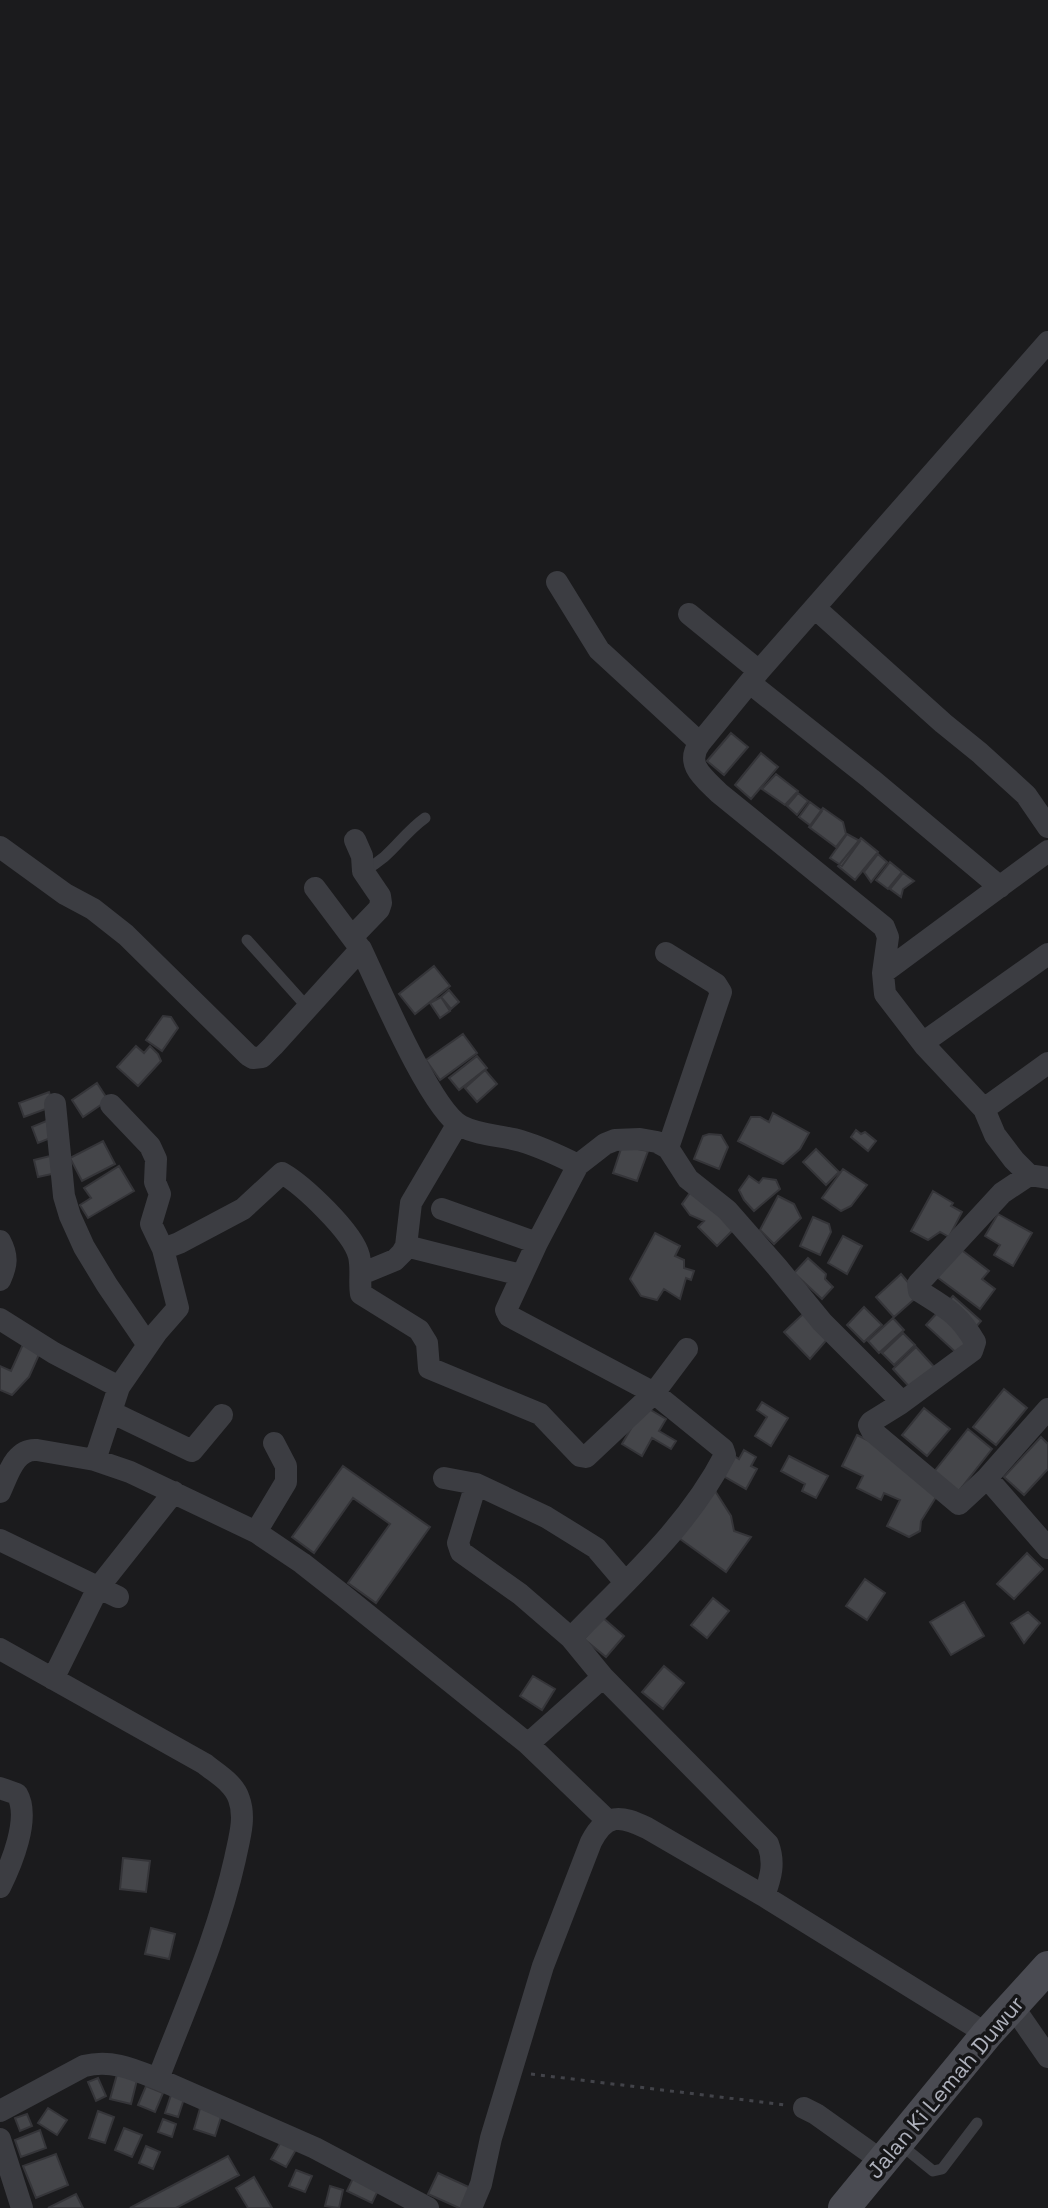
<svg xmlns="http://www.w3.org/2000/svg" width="1048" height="2208" font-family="'Space Grotesk',sans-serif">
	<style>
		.building { fill: #45464a; stroke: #353539; stroke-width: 2 }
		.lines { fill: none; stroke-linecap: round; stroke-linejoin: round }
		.path { stroke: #424349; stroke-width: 3; stroke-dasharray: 4 6; stroke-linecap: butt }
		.service { stroke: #3c3d42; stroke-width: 11 }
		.minor { stroke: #3c3d42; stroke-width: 22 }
		.secondary { stroke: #4a4b52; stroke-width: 32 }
		.labels { text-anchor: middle; stroke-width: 7; stroke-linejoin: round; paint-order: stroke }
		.street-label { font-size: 22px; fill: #aeb1bc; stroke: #161618 }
	</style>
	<rect width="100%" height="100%" fill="#1b1b1d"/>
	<path class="building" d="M731 733 748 747 724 775 707 761Z
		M761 753 778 767 751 799 735 785Z
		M776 774 798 791 785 805 762 789Z
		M798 793 808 801 797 815 787 806Z
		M810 802 822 811 811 826 799 817Z
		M823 808 843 822 846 834 836 847 809 827Z
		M847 834 860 841 842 866 830 858Z
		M861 838 878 852 855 880 838 866Z
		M878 854 887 862 871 882 864 872Z
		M890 862 902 872 888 889 876 880Z
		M903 873 914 881 903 889 901 897 890 889Z
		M434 966 450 986 415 1014 399 994Z
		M449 990 459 1002 451 1009 441 997Z
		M441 997 450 1011 440 1018 430 1003Z
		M163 1016 171 1017 178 1028 162 1051 146 1040Z
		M463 1034 477 1053 440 1080 426 1060Z
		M136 1046 144 1053 150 1046 158 1054 161 1061 138 1086 117 1067Z
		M477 1056 487 1068 459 1090 449 1078Z
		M485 1070 497 1084 477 1102 465 1088Z
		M97 1083 108 1100 83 1117 72 1100Z
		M49 1092 54 1106 24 1117 19 1103Z
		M773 1113 809 1133 800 1149 783 1164 738 1141 751 1117H760L769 1122Z
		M51 1119 58 1135 38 1143 32 1127Z
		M856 1130 861 1134 865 1132 876 1141 868 1151 851 1137Z
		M709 1134 721 1135 728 1147 719 1169 694 1159 703 1136Z
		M103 1141 115 1164 82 1181 70 1158Z
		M622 1146 648 1151 637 1181 613 1173Z
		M816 1149 839 1172 826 1185 803 1162Z
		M54 1155 52 1174 38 1177 34 1160Z
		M119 1166 134 1191 88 1218 80 1205 91 1198 84 1188Z
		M843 1169 867 1185 851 1206 841 1211 822 1198Z
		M749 1176 759 1183 763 1178 776 1180 780 1189 754 1211 744 1200 739 1190Z
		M692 1190 738 1225 717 1246 698 1227 704 1221 690 1215 682 1204Z
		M933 1191 953 1203 951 1206 962 1212 949 1237 940 1232 928 1240 911 1231Z
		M778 1196 794 1204 801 1218 774 1244 760 1230Z
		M998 1214 1032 1233 1013 1266 994 1255 1000 1245 985 1236Z
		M813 1217 829 1224 831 1232 820 1255 800 1246Z
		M655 1233 680 1246 675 1256 684 1260V1268L694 1271 691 1280 686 1278 680 1299 664 1289 657 1300 641 1296 630 1279Z
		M843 1236 862 1246 847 1274 828 1263Z
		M959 1248 989 1271 982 1279 995 1289 980 1309 937 1277Z
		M808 1258 826 1274 825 1279 833 1287 822 1299 794 1273Z
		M901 1274 919 1295 894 1317 876 1297Z
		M953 1296 981 1321 974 1329 963 1359 926 1325Z
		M864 1307 882 1325 864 1342 847 1325Z
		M804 1313 830 1336 810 1359 784 1332Z
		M893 1318 904 1330 879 1353 868 1341Z
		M903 1333 915 1345 894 1365 882 1353Z
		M24 1342 41 1350 29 1377 12 1395 0 1390V1366L11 1371Z
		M916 1347 937 1370 914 1392 893 1369Z
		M1004 1389 1027 1408 996 1445 973 1427Z
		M762 1402 788 1418 771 1446 755 1436 767 1417 757 1410Z
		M644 1406 666 1419 659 1431 676 1441 671 1449 652 1438 642 1456 622 1444Z
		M924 1408 950 1429 927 1456 902 1435Z
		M968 1429 992 1449 958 1492 933 1473Z
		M857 1435 884 1448 938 1494 921 1521 920 1531 909 1537 887 1526 900 1500 884 1493 881 1500 857 1488 863 1476 842 1466Z
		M1041 1437 1048 1444V1469L1024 1495 1004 1477Z
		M744 1450 756 1457 751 1466 757 1469 746 1489 720 1474 731 1454 739 1459Z
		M789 1456 828 1476 816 1498 802 1491 805 1484 781 1471Z
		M343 1466 430 1527 376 1603 348 1583 390 1524 353 1498 314 1553 292 1537Z
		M712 1486 731 1516 734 1531 751 1537 726 1572 676 1536Z
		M1027 1553 1043 1569 1014 1599 997 1584Z
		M865 1579 885 1593 867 1620 846 1606Z
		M713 1598 729 1611 707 1638 691 1625Z
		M964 1602 984 1636 951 1655 930 1622Z
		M1028 1612 1040 1623 1024 1643 1011 1623Z
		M602 1617 624 1636 606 1657 584 1639Z
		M664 1666 684 1683 663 1709 642 1692Z
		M533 1676 555 1689 542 1710 520 1696Z
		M123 1858 150 1861 146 1892 120 1889Z
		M151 1928 175 1934 169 1959 145 1954Z
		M118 2071 138 2076 131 2104 110 2099Z
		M98 2078 106 2096 96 2101 88 2082Z
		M146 2086 163 2093 155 2112 138 2105Z
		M171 2095 184 2099 178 2117 165 2113Z
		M201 2105 223 2111 215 2136 194 2129Z
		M48 2108 67 2120 57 2135 38 2123Z
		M98 2111 114 2117 105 2143 89 2138Z
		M27 2114 32 2126 20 2131 15 2118Z
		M163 2119 176 2124 172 2137 158 2132Z
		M124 2128 142 2135 132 2157 115 2150Z
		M40 2130 46 2148 21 2157 15 2140Z
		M282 2140 297 2148 286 2167 271 2159Z
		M146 2146 160 2152 153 2169 139 2163Z
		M56 2154 68 2185 36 2198 23 2166Z
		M228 2156 239 2175 176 2208H130Z
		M296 2170 312 2176 305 2192 289 2186Z
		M438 2173 473 2189 465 2208H459L428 2194Z
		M355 2174 380 2186 372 2203 347 2191Z
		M254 2177 272 2208H248L236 2188Z
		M330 2186 343 2190 339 2208 325 2206Z
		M76 2194 83 2208H48Z"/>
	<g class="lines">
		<path class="path" d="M531 2074 786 2105"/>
		<path class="service" d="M363 871C393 856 400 836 425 818
			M247 940 308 1008
			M901 2145 933 2171 942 2169 977 2123"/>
		<path class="minor" d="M1048 342 759 671 700 743C684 764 704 778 719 793L884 927 888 937 883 973 885 994 925 1046 984 1109 995 1135 1014 1160 1029 1175 1048 1178
			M557 582 599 650 700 743
			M815 608 943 723 980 753 1026 795 1048 827
			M689 614 759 671
			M750 683 871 779 1000 887
			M0 847 65 894 93 909 126 935 248 1055 253 1058 262 1057 273 1046 361 949C378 985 431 1110 461 1126 480 1136 501 1135 521 1141 541 1147 560 1156 578 1165
			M315 888 360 948
			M352 937 379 909 381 903 380 896 363 871 362 856 355 840
			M666 953 716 984 721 992 668 1148
			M883 973 1048 851
			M924 1042 1048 954
			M55 1104 64 1196 70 1216 84 1247 107 1285 148 1345
			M111 1105 150 1146 156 1159 155 1182 160 1194 151 1224 163 1249
			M984 1109 1048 1063
			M1029 1175 1002 1193 918 1284 919 1291C946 1308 959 1314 975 1342L972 1351 900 1404 871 1422 869 1425 872 1431 959 1504 987 1478 1048 1409
			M442 1209 537 1243
			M0 1241C8 1256 7 1265 0 1280
			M406 1246 521 1275
			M361 1274 395 1260 402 1253 406 1246 411 1203 457 1125
			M0 1319 54 1353 119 1387
			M111 1412 192 1451 222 1415
			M95 1460 119 1387 157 1332 178 1308 163 1249 179 1243 243 1209 282 1173C303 1185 353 1232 359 1256 362 1269 359 1282 361 1294L419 1330 427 1343 429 1368 540 1414 580 1456 586 1457 654 1393 509 1316 506 1310 537 1243 578 1165 605 1144 615 1140 640 1139 657 1142 668 1148 688 1179 727 1210 777 1267 822 1322 901 1401
			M444 1478 476 1484 546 1517 596 1548 625 1582
			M987 1478 1048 1548
			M476 1484 458 1543 461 1552 520 1594 571 1638 603 1677 768 1844C775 1863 771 1877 764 1896
			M0 1492C8 1475 15 1448 37 1450L95 1460 130 1472 256 1532 302 1563 344 1596 528 1744 607 1820
			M256 1532 286 1482V1466L274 1443
			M0 1540 118 1597
			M571 1638C627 1580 688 1527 725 1455L723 1449 654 1393 687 1349
			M0 1649 205 1764C217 1774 234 1783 239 1799 246 1818 239 1839 235 1859 218 1935 186 2006 158 2079L315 2148 428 2208
			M53 1679 98 1588 174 1492
			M528 1744 603 1677
			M0 1788 17 1794C31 1818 11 1865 0 1887
			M1012 2005 1048 2057
			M804 2108 816 2114 882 2161
			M0 2111 84 2066C111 2059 133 2069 158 2079
			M0 2139 22 2208
			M471 2208 481 2184 491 2138 543 1966 591 1842C606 1813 620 1815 647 1828L764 1896 987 2034"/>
		<path class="secondary" d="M844 2208 987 2034 1048 1967"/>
	</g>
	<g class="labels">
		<g class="street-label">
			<text transform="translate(945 2087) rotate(-50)" y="8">Jalan Ki Lemah Duwur</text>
		</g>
	</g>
</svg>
